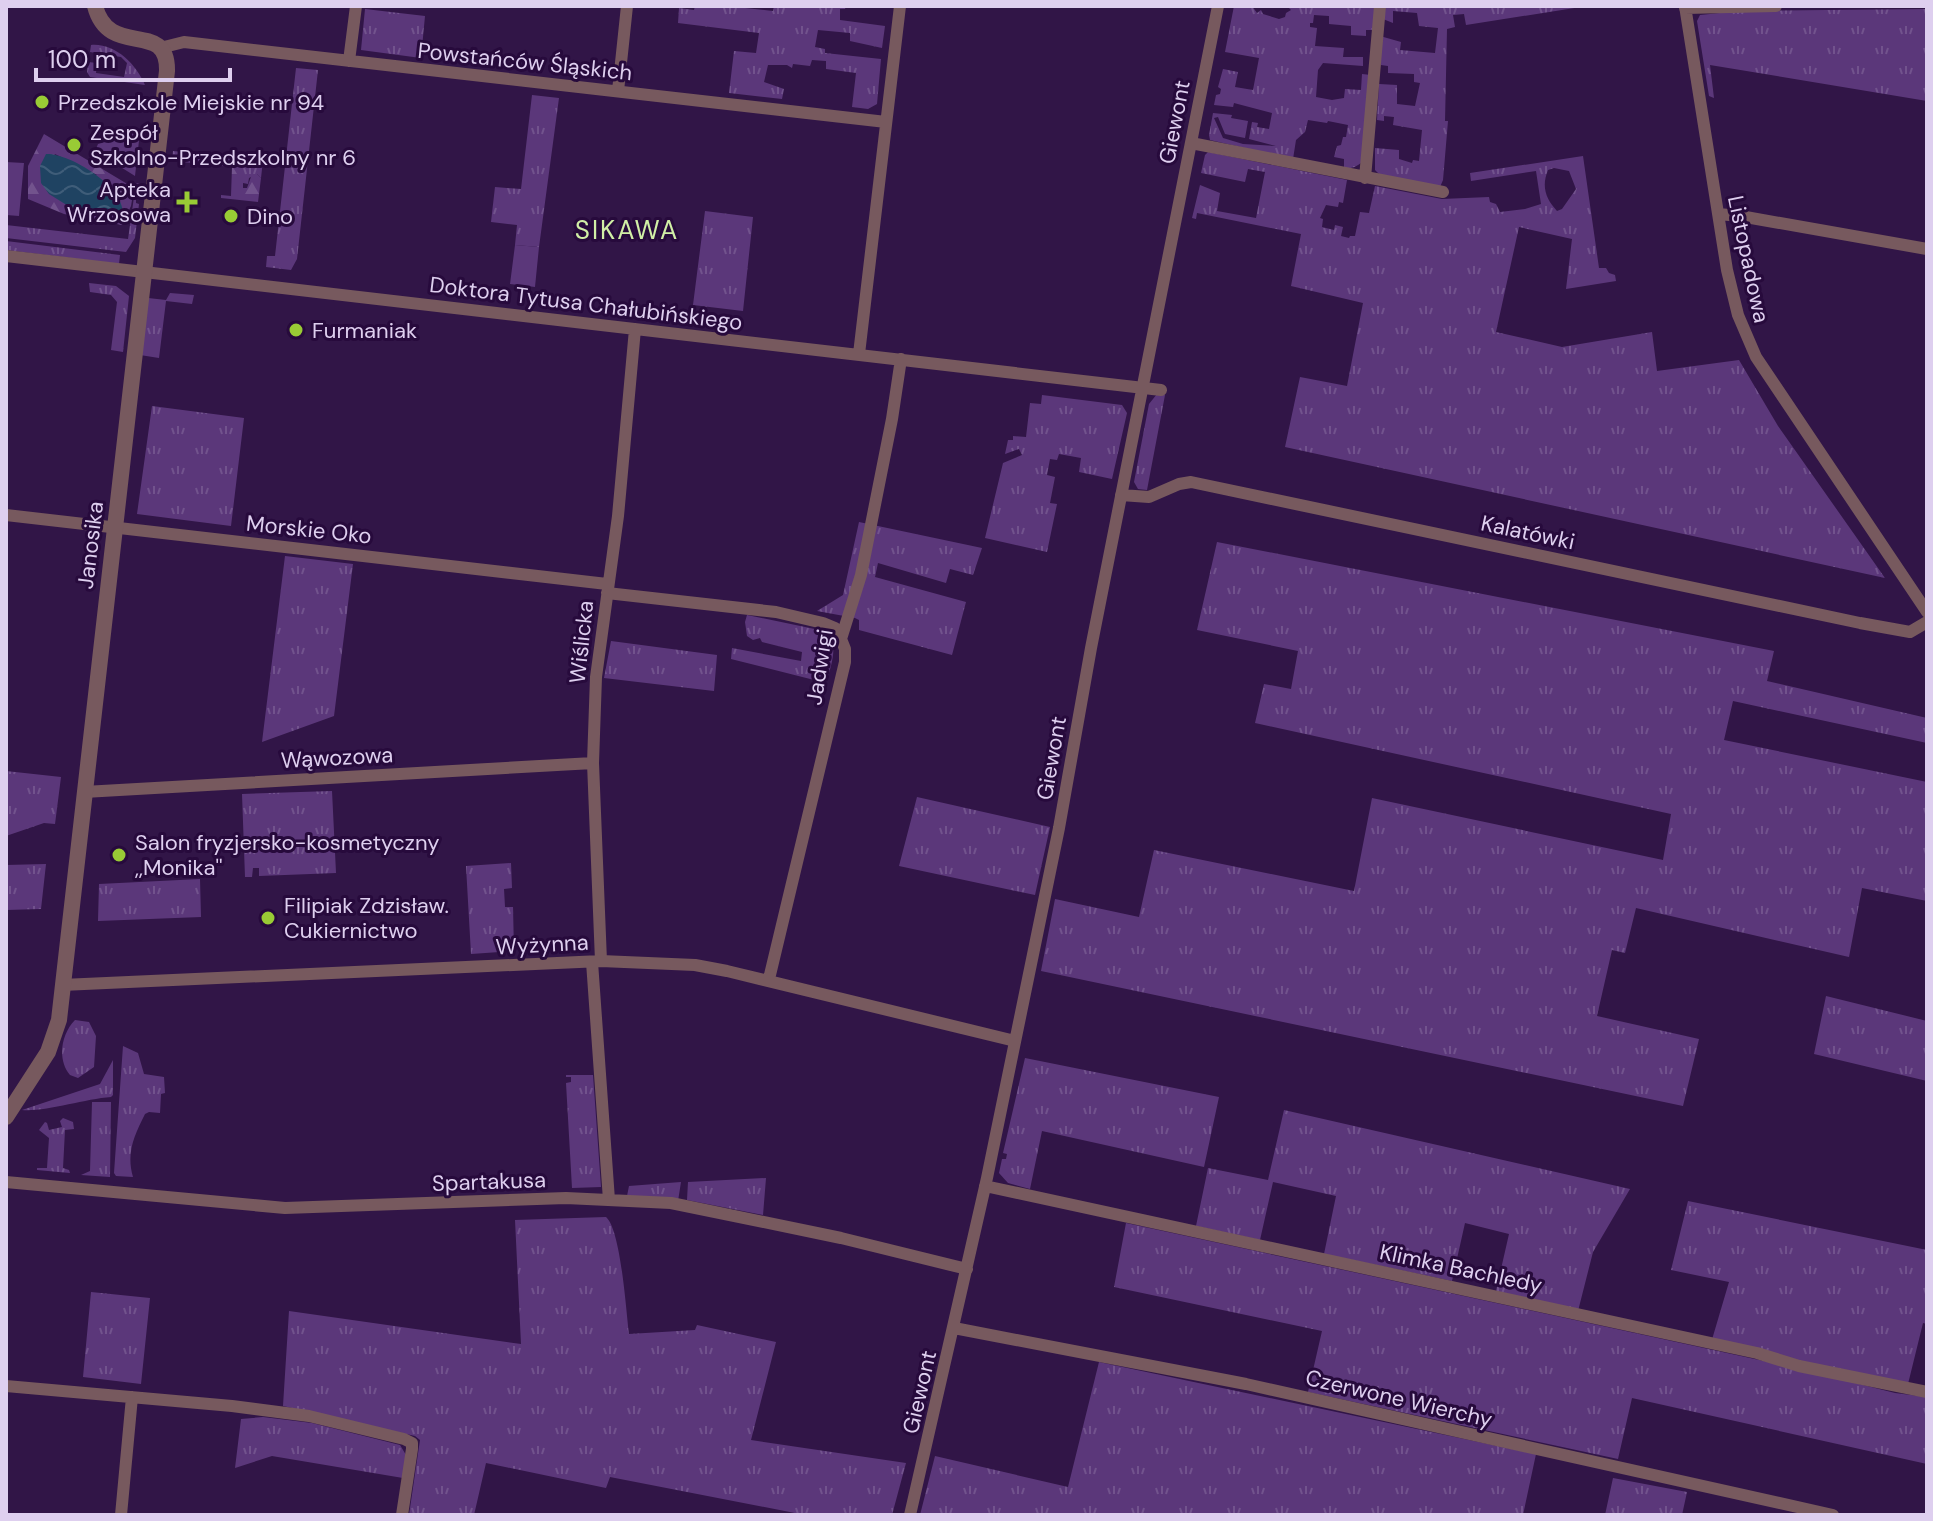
<svg xmlns="http://www.w3.org/2000/svg" width="1933" height="1521" font-family="'DM Sans',sans-serif">
	<style>
		.grass { fill: url(#grass-tufts); fill-rule: evenodd }
		.forest { fill: url(#forest-firs); fill-rule: evenodd }
		.park { fill: #5b377a }
		.water { fill: url(#water-waves) }
		.lines { fill: none; stroke-linecap: round; stroke-linejoin: round }
		.minor { stroke: #77595e; stroke-width: 12 }
		.tertiary { stroke: #77595e; stroke-width: 16 }
		.poi-dot { fill: #99cb35; stroke: #270a3c; stroke-width: 3 }
		.labels { text-anchor: middle; stroke-width: 6; stroke-linejoin: round; paint-order: stroke }
		.street-label { font-size: 22px; fill: #decfef; stroke: #270a3c }
		.poi-label { font-size: 22px; fill: #decfef; stroke: #270a3c; text-anchor: start }
		.quarter-label { font-size: 26px; letter-spacing: 2px; fill: #d1efa6; stroke: #270a3c }
	</style>
	<defs>
		<pattern id="grass-tufts" width="24" height="20" patternUnits="userSpaceOnUse" patternTransform="scale(2)"><rect width="24" height="20" fill="#5b377a"/><path d="M3 7l-1-3M5 7V3M7 7l1-3M15 17l-1-3M17 17v-4M19 17l1-3" fill="none" stroke="#72538d"/></pattern>
		<pattern id="forest-firs" width="22" height="20" patternUnits="userSpaceOnUse" patternTransform="scale(2)"><rect width="22" height="20" fill="#5b377a"/><path d="M5 1l3.5 6h-7zM16 11l3.5 6h-7z" fill="#72538d"/></pattern>
		<pattern id="water-waves" width="16" height="10" patternUnits="userSpaceOnUse" patternTransform="scale(2)"><rect width="16" height="10" fill="#1f4362"/><path d="M0 5q4-4 8 0t8 0" fill="none" stroke="#3f5d79"/></pattern>
	</defs>
	<rect width="100%" height="100%" fill="#311547"/>
	<path class="grass" d="M695 6H726L773 11 774 6H846L845 9H840V20L885 26 882 48 850 41V33L818 30 815 47 825 49V53L881 59 877 104 868 109 852 107 856 73 826 69V61L812 60 810 66 793 64 792 68 787 65H768L764 82 784 89 782 99 729 93 734 51 756 53 759 33 678 23 679 8 694 10Z
		M1234 6H1252L1257 13 1261 10 1263 14 1279 19 1285 17 1286 13 1291 10 1287 6H1377L1373 30H1366V36L1351 35V26L1329 24V16L1314 15 1313 23H1310V27L1317 28 1315 46 1344 48 1343 57H1363V66L1323 63 1318 70 1316 97 1332 100 1344 98 1345 89 1361 90 1362 74 1371 75 1362 162C1356 167 1352 169 1344 168V159L1334 157 1337 146 1341 145 1343 137H1346L1348 125 1328 121 1327 123 1308 120 1305 132 1296 140 1293 159 1210 140 1209 135 1213 113 1232 115 1231 118 1248 121 1245 138 1225 134 1218 117 1214 118 1223 138 1243 144 1276 146 1249 139 1252 122 1258 123 1257 127 1269 129 1272 113 1234 103 1233 107 1214 105 1216 95 1220 94 1221 89 1218 87 1223 69 1238 72 1235 87 1253 90 1259 58 1225 52Z
		M1384 6H1587L1466 25 1464 14 1453 15 1455 27 1447 29 1445 121H1448L1443 180 1440 187 1380 175 1375 170V148L1399 150V159L1412 163 1413 160 1419 161 1422 130 1393 125 1394 117 1384 116V121L1377 120 1379 84 1397 85V104L1415 106 1420 83 1414 82V74L1388 73V66L1381 65 1380 36 1401 42 1400 50 1435 53 1438 28 1419 26 1417 13 1393 11V23L1383 19Z
		M365 9 425 16 421 58 361 50Z
		M1927 9V101L1710 65 1714 98 1709 96 1697 21 1700 15 1740 11Z
		M91 45C115 43 136 64 145 85L90 77 87 72 88 62 97 63 96 73 124 77 127 63 121 57 90 52Z
		M296 68 318 70 297 259 291 270 266 267 267 256H275Z
		M532 95 559 98 539 247 515 245 517 225 491 222 495 187 521 189Z
		M173 151 263 160 261 178 257 174 249 178 248 184 243 183V168L236 164 232 167 172 161Z
		M1208 152 1347 180 1343 203 1339 202 1338 207 1326 205 1320 218 1323 219 1322 227 1334 230 1335 225 1343 227 1341 236 1349 238 1350 236H1355L1360 212 1369 213 1375 186 1442 199 1489 197 1490 202 1496 204 1500 212 1525 209 1541 204 1536 171 1471 181 1470 173 1583 156 1599 268H1606L1609 273 1615 275 1616 281 1566 289 1572 239 1519 227 1496 332 1562 347 1652 332 1657 371 1739 360 1778 426 1885 578 1285 447 1300 377 1347 386 1363 303 1291 286 1301 234 1197 213 1196 219 1192 218 1200 185 1220 193 1217 211 1256 218 1265 172 1248 169 1245 182 1201 173 1205 155ZM1554 168 1569 171 1576 189 1562 209 1557 211C1546 199 1541 187 1548 170Z
		M136 183 142 184 140 196H136V203L139 204 135 238 126 252 6 238V225L128 239Z
		M705 211 753 217 743 311 693 305Z
		M6 241 120 255 119 264 6 250Z
		M89 283 116 286 129 296 123 352 111 350 117 302 111 295 90 292Z
		M170 293 194 295 192 304 166 301 159 358 140 355 148 298 166 300Z
		M1157 394 1165 395 1147 490 1138 489 1134 482 1149 404Z
		M1042 395 1122 405 1127 413 1112 479 1079 472 1081 458 1059 454 1057 460 1050 459 1047 475 1055 477 1050 503 1057 504 1047 552 985 538 1003 463 1022 455 1019 449 1005 454 1008 440H1013V436L1026 437 1030 403 1041 404Z
		M152 406 244 418 231 526 137 514Z
		M859 522 982 548 973 575 950 569 946 583 878 563 875 577 966 602 952 655 859 630V620L855 618 817 611 843 595Z
		M1217 542 1774 651 1767 681 1927 718V743L1733 701 1724 740 1927 782V901L1862 888 1849 957 1636 908 1625 953 1612 950 1597 1016 1699 1039 1683 1106 1041 971 1055 899 1139 917 1154 850 1354 891 1372 798 1663 860 1671 814 1255 723 1264 684 1291 689 1298 651 1197 630Z
		M285 556 353 564 334 716 262 742Z
		M747 615 829 632C838 648 831 666 826 683L731 659 732 648 801 661 802 652 762 642 760 638 753 640 747 636 745 622Z
		M611 641 717 655 714 691 604 678Z
		M6 771 61 777 55 824 44 823 6 836Z
		M332 791 336 873 259 876V868H253L252 877H245L242 794Z
		M917 797 1050 827 1035 895 899 866Z
		M511 863 512 888 504 889 505 907H513L514 951 471 954 466 866Z
		M46 864 41 909 6 910V865Z
		M200 879 201 917 98 921 99 884Z
		M1826 996 1927 1021V1081L1814 1054Z
		M75 1020 89 1022 96 1036 94 1067 78 1078 70 1075C57 1060 61 1034 75 1020Z
		M123 1046 138 1053 144 1074 164 1077 165 1093 161 1094 160 1113 149 1112 145 1114C134 1136 126 1153 133 1177L116 1176 114 1173Z
		M1025 1058 1219 1097 1204 1167 1042 1131 1030 1189 1008 1183 999 1173 1002 1159H1006L1007 1154 1003 1153Z
		M113 1060V1095L111 1097C84 1099 45 1112 22 1110L100 1084Z
		M566 1075H593L601 1187 572 1188 566 1083 571 1082V1077H566Z
		M92 1102H111L110 1177 81 1175 90 1171Z
		M1284 1110 1630 1189 1593 1252 1578 1311 1496 1291 1509 1234 1465 1223 1452 1281 1324 1254 1336 1196 1273 1182 1260 1240 1196 1226 1208 1168 1268 1180Z
		M63 1118 73 1122 74 1129 65 1130 63 1168 69 1170 70 1173 37 1170V1168H47L49 1138 39 1130 45 1122 47 1123 49 1130 62 1127 60 1121Z
		M766 1178 763 1215 687 1200 688 1182Z
		M681 1182 678 1201 627 1196 629 1186Z
		M1688 1201 1927 1250V1324L1923 1323 1907 1388 1711 1343 1729 1282 1671 1270Z
		M606 1217C621 1230 626 1311 629 1334L695 1330 697 1325 776 1342 751 1440 906 1463 892 1515H805L610 1477 606 1488 486 1463 474 1515H409L420 1440 415 1436 283 1406 289 1311 521 1344 515 1220Z
		M1126 1223 1792 1367 1895 1393 1927 1397V1464L1632 1398 1618 1459 1308 1392 1322 1331 1114 1287Z
		M91 1292 150 1298 141 1384 83 1377Z
		M1099 1362 1536 1454 1523 1515H920L935 1456 1068 1487Z
		M263 1417 312 1423 400 1445 406 1455 403 1478 272 1456 235 1468 241 1419Z
		M1613 1478 1687 1492 1682 1515H1605Z"/>
	<path class="forest" d="M44 134 134 188 131 206 122 225 64 214 28 199V166ZM55 154 97 175 41 183 43 172Z
		M236 164H240L243 168V188H247L252 174H257L261 178 258 202 221 198V195L231 196 232 167Z"/>
	<path class="park" d="M114 130 140 132 135 176 95 151 98 144 112 140Z
		M6 162 24 163 19 216 6 215Z
		M515 245 539 247 535 287 510 284Z"/>
	<path class="water" d="M46 154C70 153 123 186 123 213L120 216 114 215 73 209 49 194 41 183 40 166Z"/>
	<g class="lines">
		<path class="minor" d="M1685 6 1727 270 1738 315 1756 357 1927 612
			M1685 8 1776 6
			M160 48 184 42 886 122
			M349 61 356 6
			M618 91 627 6
			M1191 143 1443 192
			M1365 178 1380 6
			M1718 214 1740 216 1927 249
			M6 256 1161 390
			M859 354 900 6
			M1121 495 1149 497 1179 484 1191 482 1860 623 1910 632 1927 622
			M6 515 607 584
			M607 593 776 612 823 623 835 628 841 639
			M84 792 593 763
			M601 961 593 763 596 677 618 516 635 329
			M592 962 609 1200
			M769 979 845 662V649L841 639 861 575 892 419 901 359
			M62 985 601 961 695 965 727 971 1015 1041
			M6 1182 285 1208 566 1198 671 1203 841 1238 967 1269
			M985 1186 1757 1353 1799 1366 1927 1392
			M954 1328 1246 1384 1833 1515
			M6 1386 232 1406 309 1416 404 1439 412 1443V1449L402 1515
			M121 1515 132 1397
			M910 1515 987 1178 1059 828 1091 648 1218 6"/>
		<path class="tertiary" d="M6 1117 48 1052 59 1020 167 71C168 18 109 60 95 6"/>
	</g>
	<g class="poi-dot">
		<circle cx="42" cy="102" r="8"/>
		<circle cx="74" cy="145" r="8"/>
		<path d="M183 190h8v8h8v8h-8v8h-8v-8h-8v-8h8z"/>
		<circle cx="231" cy="216" r="8"/>
		<circle cx="296" cy="330" r="8"/>
		<circle cx="119" cy="855" r="8"/>
		<circle cx="268" cy="918" r="8"/>
	</g>
	<g class="labels">
		<g class="street-label">
			<text transform="translate(525 61) rotate(6)" y="8">Powstańców Śląskich</text>
			<text transform="translate(1174 122) rotate(-79)" y="8">Giewont</text>
			<text transform="translate(1749 259) rotate(78)" y="8">Listopadowa</text>
			<text transform="translate(586 303) rotate(7)" y="8">Doktora Tytusa Chałubińskiego</text>
			<text transform="translate(309 529) rotate(6)" y="8">Morskie Oko</text>
			<text transform="translate(1528 532) rotate(12)" y="8">Kalatówki</text>
			<text transform="translate(90 545) rotate(-83)" y="8">Janosika</text>
			<text transform="translate(581 642) rotate(-84)" y="8">Wiślicka</text>
			<text transform="translate(819 667) rotate(-81)" y="8">Jadwigi</text>
			<text transform="translate(337 757) rotate(-3)" y="8">Wąwozowa</text>
			<text transform="translate(1051 758) rotate(-80)" y="8">Giewont</text>
			<text transform="translate(542 944) rotate(-3)" y="8">Wyżynna</text>
			<text transform="translate(489 1181) rotate(-2)" y="8">Spartakusa</text>
			<text transform="translate(1461 1268) rotate(12)" y="8">Klimka Bachledy</text>
			<text transform="translate(919 1392) rotate(-77)" y="8">Giewont</text>
			<text transform="translate(1399 1398) rotate(13)" y="8">Czerwone Wierchy</text>
		</g>
		<g class="poi-label">
			<text x="58" y="110">Przedszkole Miejskie nr 94</text>
			<text x="90" y="140">Zespół<tspan x="90" dy="25">Szkolno-Przedszkolny nr 6</tspan></text>
			<text x="171" y="197" text-anchor="end">Apteka<tspan x="171" dy="25">Wrzosowa</tspan></text>
			<text x="247" y="224">Dino</text>
			<text x="312" y="338">Furmaniak</text>
			<text x="135" y="850">Salon fryzjersko-kosmetyczny<tspan x="135" dy="25">,,Monika''</tspan></text>
			<text x="284" y="913">Filipiak Zdzisław.<tspan x="284" dy="25">Cukiernictwo</tspan></text>
		</g>
		<g class="quarter-label">
			<text x="627" y="239">SIKAWA</text>
		</g>
	</g>
	<rect width="1933" height="1521" fill="none" stroke="#decfef" stroke-width="16"/>
	<path d="M36 68v12h194v-12" fill="none" stroke="#decfef" stroke-width="4"/>
	<text x="48" y="68" font-size="24" fill="#decfef" stroke="#270a3c" stroke-width="6" paint-order="stroke">100 m</text>
</svg>
